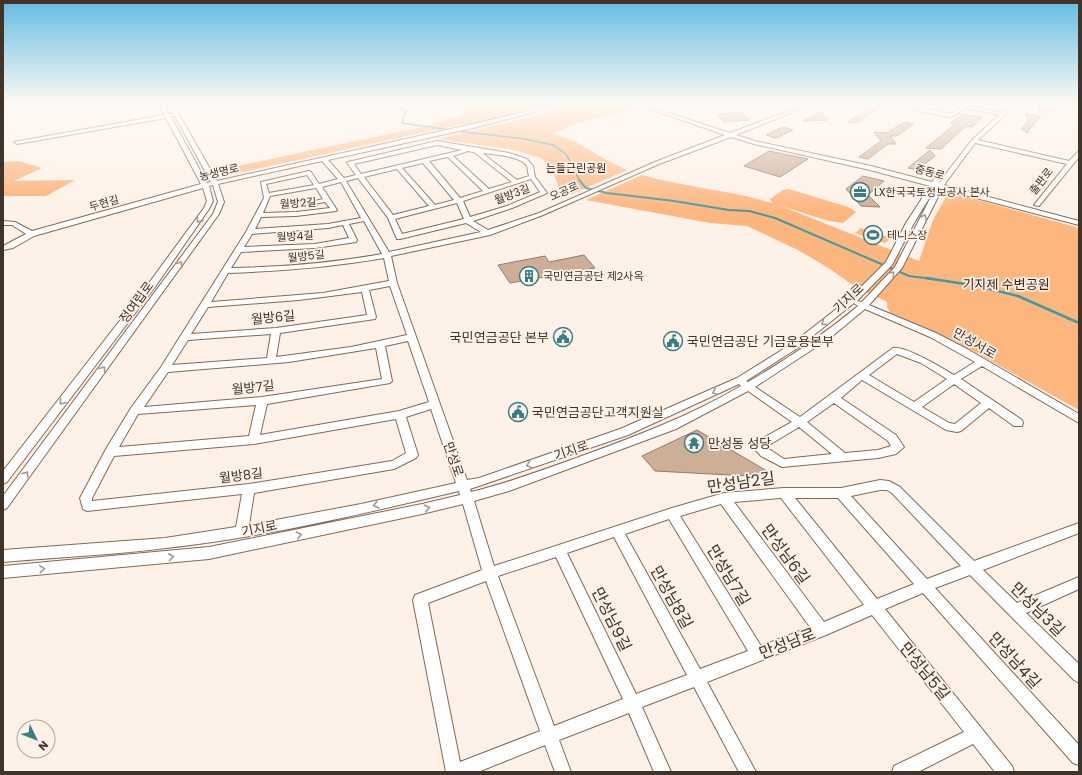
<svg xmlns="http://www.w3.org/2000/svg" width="1082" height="775" font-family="Poppins,'Noto Sans KR',sans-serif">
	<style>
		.green { fill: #feb67f }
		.forest { fill: #fab075 }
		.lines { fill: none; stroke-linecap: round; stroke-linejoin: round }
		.stream-far2 { stroke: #409ba3; stroke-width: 1.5 }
		.stream-far1 { stroke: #409ba3; stroke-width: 2 }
		.stream { stroke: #409ba3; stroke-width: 2.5 }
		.building { fill: #cdae97; stroke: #977a65 }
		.minor-casing { stroke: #856954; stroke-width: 2 }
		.minor { fill: #fff; fill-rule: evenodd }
		.oneway { stroke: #9f9994 }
		.labels { text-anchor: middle; stroke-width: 3.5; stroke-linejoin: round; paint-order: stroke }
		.far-park-label { font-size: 11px; fill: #3f2209; stroke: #fef1e7 }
		.far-street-label { font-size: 11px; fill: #3f332a; stroke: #fef1e7 }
		.far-poi-label { font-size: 11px; fill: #3f332a; stroke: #fef1e7; text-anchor: start }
		.park-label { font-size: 13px; fill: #3f2209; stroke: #fef1e7 }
		.street-label { font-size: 13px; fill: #3f332a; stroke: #fef1e7 }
		.poi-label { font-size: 13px; fill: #3f332a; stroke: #fef1e7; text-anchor: start }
		.near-street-label { font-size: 16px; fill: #3f332a; stroke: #fef1e7 }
	</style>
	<rect width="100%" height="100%" fill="#fef1e7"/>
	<path class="green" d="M477 104H555L496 119 453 126 234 174 223 173 218 170 436 124C444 119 454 120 461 115 468 110 467 107 477 104Z
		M577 104H632L640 106C612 118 580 117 554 134L576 142 608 161 627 170 572 194 559 188 555 177 542 158 509 149 437 139 524 119Z
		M642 175C685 187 729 190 772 203L770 199 783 190 789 189 848 207 856 212 843 223 829 221 781 206 919 261 933 220 947 195 953 193 1079 228V410L955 341 890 313 887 307V302L857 288 830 269 798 250 747 226 710 223 586 200Z
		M861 228 891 238 885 243 855 233Z"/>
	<path class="forest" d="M19 161 42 168 14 181 75 180 46 196H3V162Z"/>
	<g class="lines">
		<path class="stream-far2" d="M396 104 406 111 402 123 450 130
			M457 131 525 139 553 145 566 154 580 181"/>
		<path class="stream-far1" d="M579 180 586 188 607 193 674 201 729 210 749 211 775 218 909 276 933 279"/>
		<path class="stream" d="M926 278 978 286 1018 296 1079 323"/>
	</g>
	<path class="building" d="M874 104H886L856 123 848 122Z
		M1037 104 1048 105 1058 104 1052 112H1040Z
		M820 112 828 120 803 121Z
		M736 113H742L749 120 723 122 717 114Z
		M962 114 983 117 972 127 966 126 941 149 926 148 955 124 951 123Z
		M1025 114 1036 115 1040 117 1027 133 1021 129 1028 121Z
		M904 122 914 124 897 136H890L896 144H888L868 159 859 157 881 141 874 132 887 133Z
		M783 127 793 130 776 138 766 135Z
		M930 150 935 156 917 170 908 168Z
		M769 151 808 159 780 177 744 166Z
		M863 176 884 181 868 195 880 207 861 206 846 189Z
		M584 255 595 268 510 283 498 265 545 256 549 262Z
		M697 430 772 474 749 476 655 471 642 456Z"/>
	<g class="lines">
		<defs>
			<path id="minor" d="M159 104H163L169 114H174L169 104H173L217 181 473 124 559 104H566L473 128 328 160 344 178 356 175 347 163 348 162 437 141 509 153 527 159 533 166 535 177 547 193 512 208 473 221 488 230 539 213 655 162 725 135 635 104H641L730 133 807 104H813L736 135 755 141 871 166 932 182 936 177H940L941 178 938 184 972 140 999 115 965 108 956 115 949 117 906 108 901 104 949 113H952L960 107 953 104H968L967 105 1002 113 1012 104H1017L978 140 1069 161 1079 151V157L1039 206 1034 205 1067 164 975 143 944 185 1079 221V225L942 189 902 268 869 305 936 333 967 349 1079 414V423L982 366 961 379 1022 420 1023 423 1022 426H1014L989 408 961 431 957 432 946 430 862 380 841 398 896 435 904 447 896 454 878 458 782 467 761 456 752 446 754 443 792 422 748 391 676 429 509 491 474 501 494 566 672 508 724 493 784 488H841L880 480 889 481 900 487 974 561 1079 523V533L983 570 1017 603 1079 577V589L1026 613 1079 664V683L1074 680 970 575 935 588 1079 745V765L1073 763 923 593 885 609 1012 766 1014 772H995L973 744 918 772H892L894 766 964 732 872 615 826 635 707 682 756 772H739L694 687 642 707 671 772H654L629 713 559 740 571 772H555L545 745 478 772H446L413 600 415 595 482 570 463 504 422 514 209 559 3 578V566L209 547 422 504 460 495 459 491C362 514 265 537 166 548 112 555 57 557 3 562V550L165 538 236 527 242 494 87 511 83 509 80 498 106 449 131 408 161 367 246 232 264 198 261 182 309 171 311 172 319 184 338 179 322 161 218 184 224 202 219 214 7 508 3 510V496L213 214 218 202 213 185 209 186 213 201 209 209 155 287 7 482 3 484V471L149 283 204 208 207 201 203 188 34 236 13 248 3 250V246L26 234 12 225H3V221L15 222 32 231 201 184 166 118 17 144 14 142 164 115ZM175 116 211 182 207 183 171 117ZM731 137 754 144 870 170 930 186 906 223 886 262 849 299 793 343 737 378 620 429 479 478 467 480 397 283 391 256 490 235 543 215 659 164ZM437 145 462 150 361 174 354 164ZM468 151 474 152 512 182 489 189 453 156ZM482 153C492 154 522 156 527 166 528 169 528 173 529 176L517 180ZM448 157 483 191 460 198 429 161ZM423 163 454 200 435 205 402 168ZM397 169 429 206 393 215 364 177ZM307 175 314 185 269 193 266 184ZM358 178 388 218 397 239H400L466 223 481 232 389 252 346 181ZM531 179 540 192 507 206 470 217 463 201ZM341 182 361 218 328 224 255 229 261 217 296 216 336 211 337 210 322 187ZM936 187 895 267 862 302 857 301 892 265 914 223ZM316 188 323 199 307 203 310 205 325 202 330 208 296 212 263 213 270 196ZM457 203 464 219 402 234 395 219ZM364 221 382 254C332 263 282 267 231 268L241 252 315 248 356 242 357 240 349 224ZM343 225 349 238 315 244 244 247 252 234 328 228ZM384 258 389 281 323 293 211 302 228 273C281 271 332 267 384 258ZM390 286 407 335 351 347 276 357 280 333 375 319 376 317 369 290ZM362 292 367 315 276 328 191 334 208 307 299 300ZM854 303 858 306C823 335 788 359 748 382L746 381 799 347ZM865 309 930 337 975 362 954 375C942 368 905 345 893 348L800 417 755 387 830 338ZM271 334 267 358 172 365 188 340ZM408 341 429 402 399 411 260 435 267 404 390 383 392 381 385 346ZM376 348 382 379 262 397 144 407 168 372 289 362ZM897 354 921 363 947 379 914 402 869 375ZM739 384 741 386C690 416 634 437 579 457 543 470 508 483 471 492L470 489 628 435ZM954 384 981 403 955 424 949 423 922 407ZM834 403 888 441 891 446 878 450 845 453 807 422ZM256 405 249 436 119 447 138 414ZM431 409 456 483 361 504 249 525 254 493 394 469 416 458 418 455 406 417ZM396 419 406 453 392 461 249 484 92 501V498L114 456 254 444ZM799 427 832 454 784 459 766 447ZM880 490H887L892 493 961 566 927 579 851 496ZM781 498 864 605 824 622 734 502ZM795 498H838L914 584 877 599ZM721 504 810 627 761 646 680 516ZM669 519 748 651 700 669 625 534ZM614 537 687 675 636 694 567 553ZM556 557 623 699 554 726 498 576ZM486 581 540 731 460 762 428 603Z
				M1071 104H1079V106L1071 105Z"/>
		</defs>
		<use href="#minor" class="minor-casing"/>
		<use href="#minor" class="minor"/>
	</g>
	<defs><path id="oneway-chevron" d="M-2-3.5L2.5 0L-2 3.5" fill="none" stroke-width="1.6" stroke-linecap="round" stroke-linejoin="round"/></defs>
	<g class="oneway">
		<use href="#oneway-chevron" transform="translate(924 217) rotate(-63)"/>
		<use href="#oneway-chevron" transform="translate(199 220) rotate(125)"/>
		<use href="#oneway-chevron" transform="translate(180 264) rotate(-54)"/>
		<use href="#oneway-chevron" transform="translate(892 274) rotate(-50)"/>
		<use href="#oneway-chevron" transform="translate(824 323) rotate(142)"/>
		<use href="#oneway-chevron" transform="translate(103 369) rotate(-54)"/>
		<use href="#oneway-chevron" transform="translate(715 392) rotate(156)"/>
		<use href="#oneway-chevron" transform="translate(62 402) rotate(127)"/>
		<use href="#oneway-chevron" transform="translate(529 465) rotate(161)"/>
		<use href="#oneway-chevron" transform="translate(26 474) rotate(-54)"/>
		<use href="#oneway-chevron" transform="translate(376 505) rotate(167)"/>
		<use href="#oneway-chevron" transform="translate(427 508) rotate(-13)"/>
		<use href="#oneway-chevron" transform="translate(299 535) rotate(-12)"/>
		<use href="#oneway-chevron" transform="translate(171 557) rotate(-6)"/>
		<use href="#oneway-chevron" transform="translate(42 569) rotate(-5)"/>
	</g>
	<linearGradient id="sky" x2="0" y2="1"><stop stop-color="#65bce1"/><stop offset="0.49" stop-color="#fff9f4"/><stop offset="1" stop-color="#fff9f4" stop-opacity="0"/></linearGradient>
	<rect width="1082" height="212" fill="url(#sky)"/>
	<defs>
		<symbol id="office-ring" viewBox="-11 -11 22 22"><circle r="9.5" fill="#fef1e7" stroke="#377e87" stroke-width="1.5"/><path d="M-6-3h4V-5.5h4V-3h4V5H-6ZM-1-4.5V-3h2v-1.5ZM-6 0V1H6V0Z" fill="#377e87"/></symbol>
		<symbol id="stadium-ring" viewBox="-11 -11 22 22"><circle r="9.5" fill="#fef1e7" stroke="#377e87" stroke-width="1.5"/><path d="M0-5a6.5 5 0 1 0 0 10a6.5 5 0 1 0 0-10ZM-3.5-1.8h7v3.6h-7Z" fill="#377e87"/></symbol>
		<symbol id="building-ring" viewBox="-11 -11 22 22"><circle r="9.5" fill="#fef1e7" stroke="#377e87" stroke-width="1.5"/><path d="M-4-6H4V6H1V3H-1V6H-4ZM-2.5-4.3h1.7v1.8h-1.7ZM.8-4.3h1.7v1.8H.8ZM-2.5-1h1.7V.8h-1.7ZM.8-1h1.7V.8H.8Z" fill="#377e87"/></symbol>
		<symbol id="civic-ring" viewBox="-11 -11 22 22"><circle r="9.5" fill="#fef1e7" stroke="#377e87" stroke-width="1.5"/><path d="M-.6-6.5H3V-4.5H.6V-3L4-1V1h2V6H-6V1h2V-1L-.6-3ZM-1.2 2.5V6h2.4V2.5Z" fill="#377e87"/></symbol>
		<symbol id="temple-ring" viewBox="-11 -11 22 22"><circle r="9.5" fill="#fef1e7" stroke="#377e87" stroke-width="1.5"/><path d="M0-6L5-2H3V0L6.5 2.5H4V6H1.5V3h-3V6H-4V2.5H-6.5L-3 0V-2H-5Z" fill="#377e87"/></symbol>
	</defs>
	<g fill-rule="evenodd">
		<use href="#office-ring" x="849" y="181" width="22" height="22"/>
		<use href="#stadium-ring" x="862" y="224" width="22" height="22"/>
		<use href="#building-ring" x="518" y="265" width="22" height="22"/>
		<use href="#civic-ring" x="552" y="326" width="22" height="22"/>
		<use href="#civic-ring" x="662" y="330" width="22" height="22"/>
		<use href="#civic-ring" x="507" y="401" width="22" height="22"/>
		<use href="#temple-ring" x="683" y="432" width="22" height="22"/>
	</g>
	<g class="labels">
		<g class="far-park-label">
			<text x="576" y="172">는들근린공원</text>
		</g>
		<g class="far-street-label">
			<text transform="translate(219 172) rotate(-13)" y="4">농생명로</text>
			<text transform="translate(930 172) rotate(15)" y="4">중동로</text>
			<text transform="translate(1041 181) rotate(-52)" y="4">출판로</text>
			<text transform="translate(564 191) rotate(-24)" y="4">오공로</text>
			<text transform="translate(512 194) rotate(-21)" y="4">월방3길</text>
			<text transform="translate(104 203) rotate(-16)" y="4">두현길</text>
			<text transform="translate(298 203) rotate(-4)" y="4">월방2길</text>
			<text transform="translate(295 236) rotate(-4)" y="4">월방4길</text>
			<text transform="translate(306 256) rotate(-6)" y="4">월방5길</text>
		</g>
		<g class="far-poi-label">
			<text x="874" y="196">LX한국국토정보공사 본사</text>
			<text x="887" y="239">테니스장</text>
			<text x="543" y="280">국민연금공단 제2사옥</text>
		</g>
		<g class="park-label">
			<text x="1006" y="289">기지제 수변공원</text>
		</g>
		<g class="street-label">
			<text transform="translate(848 298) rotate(-43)" y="5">기지로</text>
			<text transform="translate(136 302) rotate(-54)" y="5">정여립로</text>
			<text transform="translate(273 317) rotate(-5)" y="5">월방6길</text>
			<text transform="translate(975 343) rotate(30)" y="5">만성서로</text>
			<text transform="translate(253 387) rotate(-6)" y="5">월방7길</text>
			<text transform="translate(571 450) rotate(-19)" y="5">기지로</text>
			<text transform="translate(454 459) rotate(71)" y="5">만성로</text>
			<text transform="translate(241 475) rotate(-7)" y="5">월방8길</text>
			<text transform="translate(259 528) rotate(-12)" y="5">기지로</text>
		</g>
		<g class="poi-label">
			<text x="549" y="342" text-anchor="end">국민연금공단 본부</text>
			<text x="687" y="346">국민연금공단 기금운용본부</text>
			<text x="532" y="417">국민연금공단고객지원실</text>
			<text x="708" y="448">만성동 성당</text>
		</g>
		<g class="near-street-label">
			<text transform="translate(741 482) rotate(-8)" y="6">만성남2길</text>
			<text transform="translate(786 554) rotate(54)" y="6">만성남6길</text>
			<text transform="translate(729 575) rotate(59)" y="6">만성남7길</text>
			<text transform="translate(672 597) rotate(61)" y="6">만성남8길</text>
			<text transform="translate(1038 609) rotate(45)" y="6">만성남3길</text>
			<text transform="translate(612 619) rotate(64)" y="6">만성남9길</text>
			<text transform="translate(787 643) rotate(-21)" y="6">만성남로</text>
			<text transform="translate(1015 660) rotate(48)" y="6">만성남4길</text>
			<text transform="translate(925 671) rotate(51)" y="6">만성남5길</text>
		</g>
	</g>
	<rect width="1082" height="775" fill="none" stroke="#3f332a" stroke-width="8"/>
	<g transform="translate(36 739) rotate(133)"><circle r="19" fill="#fef1e7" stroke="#b2a59b"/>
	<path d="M0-3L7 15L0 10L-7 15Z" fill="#377e87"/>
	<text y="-6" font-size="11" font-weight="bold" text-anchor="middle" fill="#3f332a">N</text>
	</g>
</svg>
